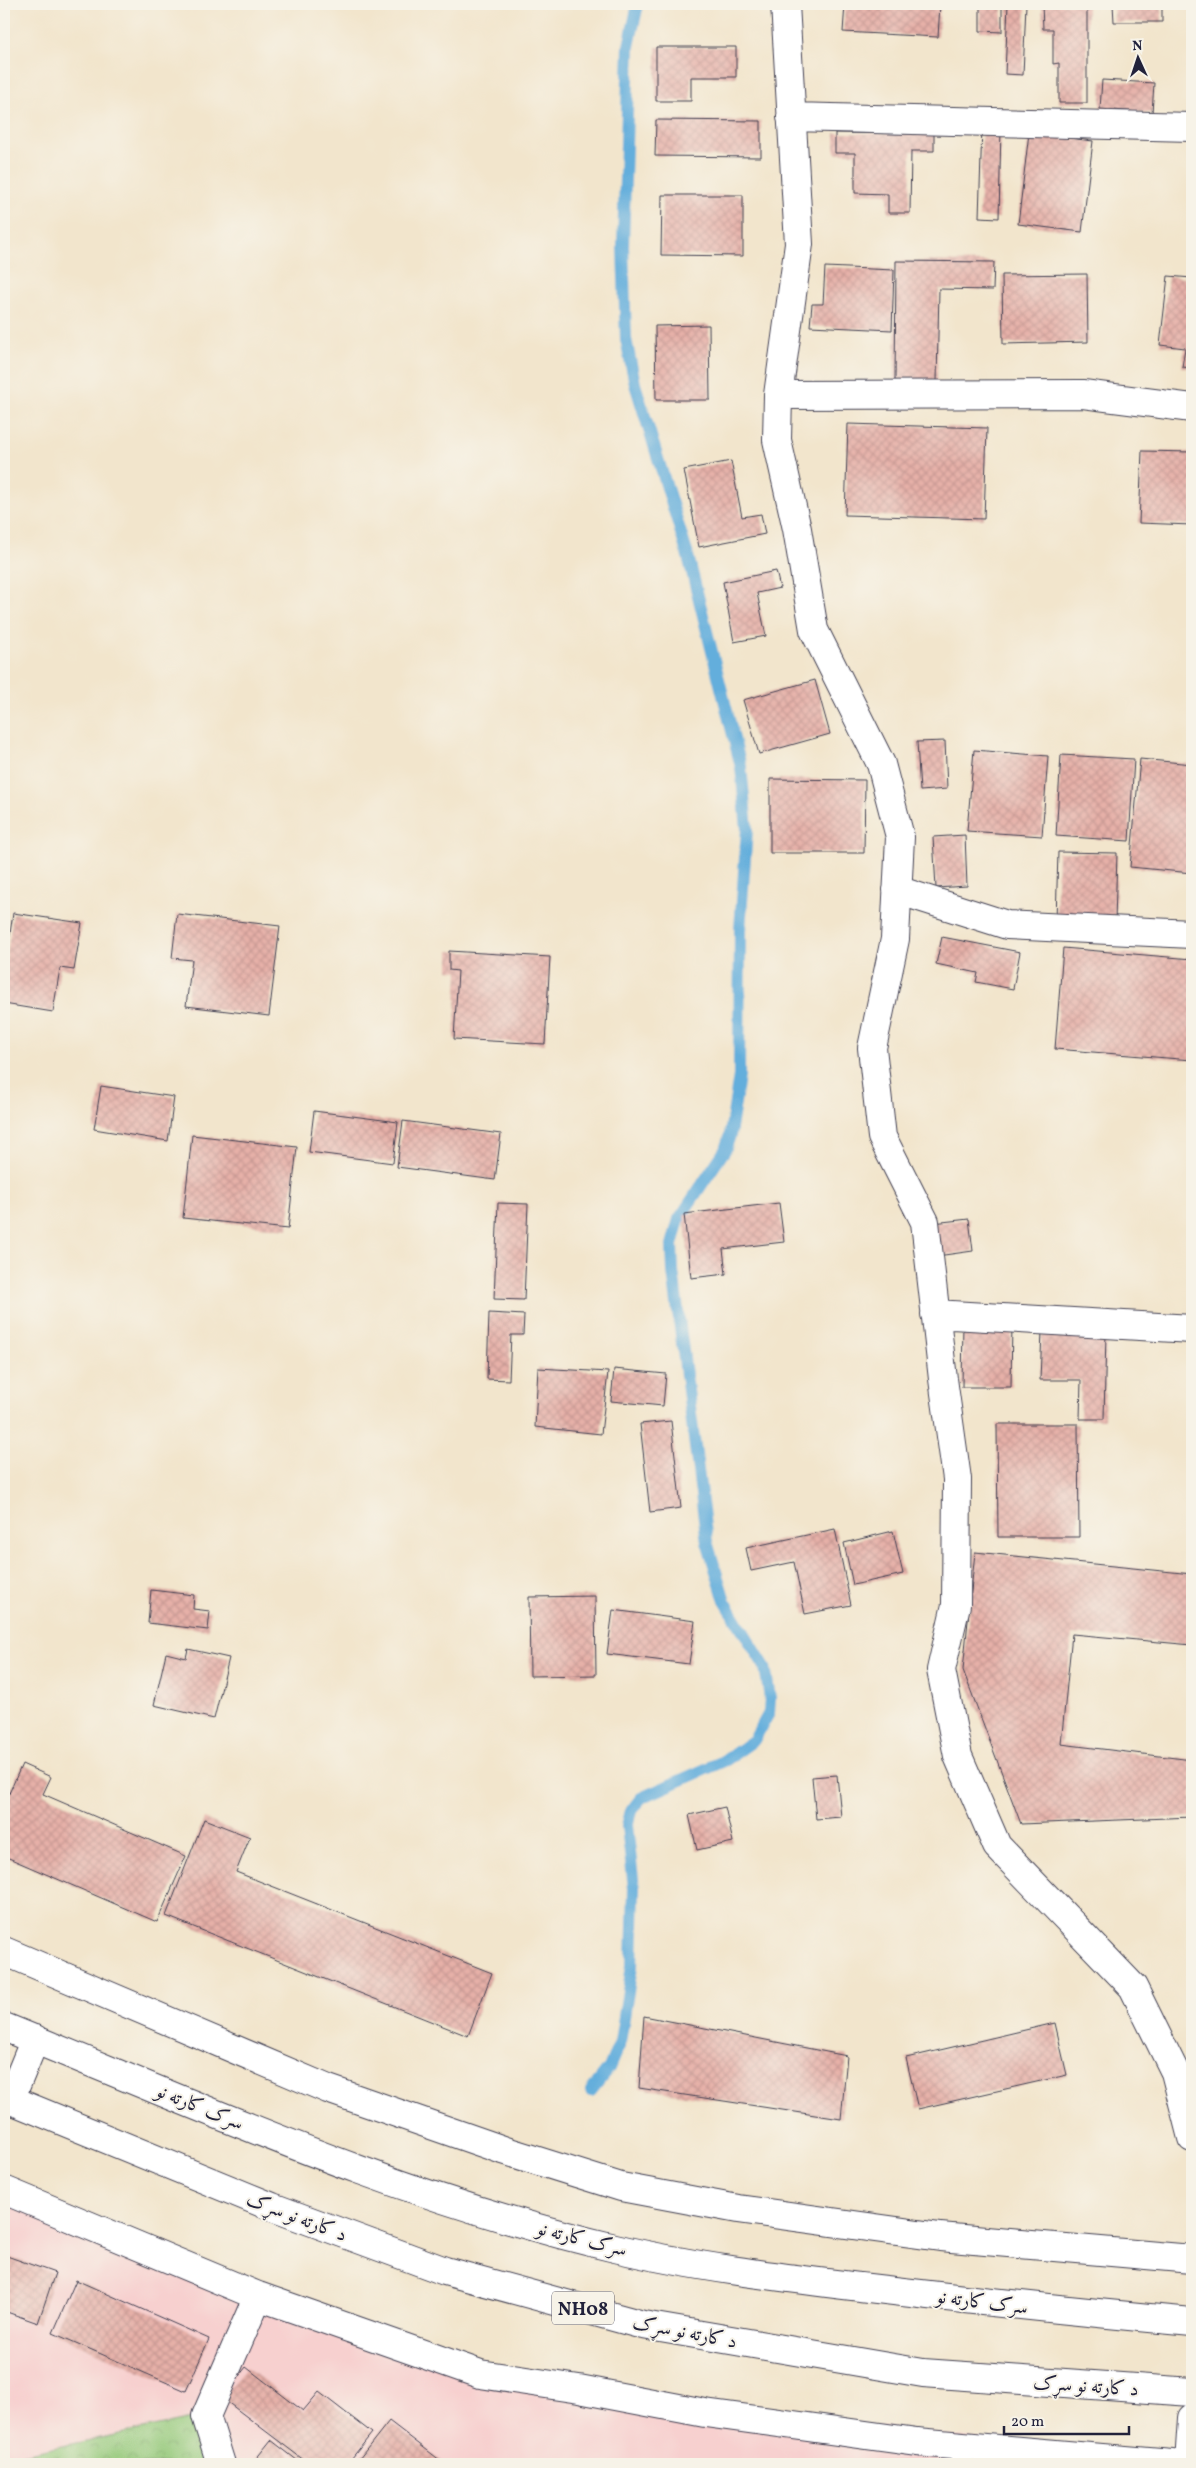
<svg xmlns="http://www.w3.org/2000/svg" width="1196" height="2468" font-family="Vollkorn,Amiri,serif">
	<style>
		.built { fill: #f7d0cf }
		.park { fill: url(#park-crowns); stroke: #5b765a }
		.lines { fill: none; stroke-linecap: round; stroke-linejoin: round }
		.stream { stroke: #64aedc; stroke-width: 12 }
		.building { fill: url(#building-cross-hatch) }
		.street-casing { stroke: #413f51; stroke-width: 30 }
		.highway-casing { stroke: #413f51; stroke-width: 30 }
		.street { stroke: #fff; stroke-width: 28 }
		.highway { stroke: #fff; stroke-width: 28 }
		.labels { text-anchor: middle; stroke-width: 4; stroke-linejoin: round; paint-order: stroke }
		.shield { fill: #f7f3e8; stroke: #62616f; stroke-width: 1 }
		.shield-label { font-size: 19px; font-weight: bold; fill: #22223b }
		.street-label { font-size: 20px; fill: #22223b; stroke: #f7f3e8 }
	</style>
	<defs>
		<pattern id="park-crowns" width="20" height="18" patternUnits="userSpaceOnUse" patternTransform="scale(1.25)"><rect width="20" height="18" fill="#94c97a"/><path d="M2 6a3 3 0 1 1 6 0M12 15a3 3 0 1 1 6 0" fill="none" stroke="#7fac6a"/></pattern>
		<pattern id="building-cross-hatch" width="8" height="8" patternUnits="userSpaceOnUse" patternTransform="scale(1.25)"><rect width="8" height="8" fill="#e6b0a8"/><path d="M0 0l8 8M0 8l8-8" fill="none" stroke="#c59792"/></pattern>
	</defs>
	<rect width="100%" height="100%" fill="#f7f3e8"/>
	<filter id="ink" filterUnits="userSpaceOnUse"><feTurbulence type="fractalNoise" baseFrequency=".02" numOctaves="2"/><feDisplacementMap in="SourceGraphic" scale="10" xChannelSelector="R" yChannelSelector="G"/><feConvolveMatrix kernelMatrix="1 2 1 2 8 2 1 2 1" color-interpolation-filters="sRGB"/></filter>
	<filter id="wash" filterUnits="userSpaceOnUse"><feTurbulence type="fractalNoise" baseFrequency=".0096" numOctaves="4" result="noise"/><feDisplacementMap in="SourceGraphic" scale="20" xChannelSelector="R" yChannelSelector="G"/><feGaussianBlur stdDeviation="1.12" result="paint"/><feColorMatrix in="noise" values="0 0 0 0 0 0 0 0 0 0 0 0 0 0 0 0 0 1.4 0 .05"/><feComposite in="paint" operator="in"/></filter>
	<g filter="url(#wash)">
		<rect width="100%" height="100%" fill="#f2e5cc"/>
		<path class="built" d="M4 2190 480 2374 1172 2464H221L206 2417 4 2458Z"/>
		<path class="park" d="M206 2416 221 2464H4V2458Z"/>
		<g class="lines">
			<path class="stream" d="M591 2091 609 2068 620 2042 632 1966 634 1888 627 1826 631 1811 641 1798 726 1760 754 1740 769 1713 770 1698 765 1667 725 1601 707 1542 673 1271 672 1245 679 1219 725 1150 730 1135 739 1076 740 930 747 829 741 767 688 556 635 384 626 339 623 246 629 46 638 4"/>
		</g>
		<g id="blocks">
			<path class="building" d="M845 4H940L938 37 843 32Z
				M980 4H1002V32L980 31Z
				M1008 4H1026L1023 75 1005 74Z
				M1042 4H1087V103H1059V63L1053 64V29H1043Z
				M1113 4H1162V22H1114Z
				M656 47H736V77H691V101H656Z
				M1102 80 1154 83 1152 113 1100 109Z
				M656 120 761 121V157L655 156Z
				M982 126 1001 127 999 218 979 217Z
				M835 133 934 134V151H911L910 213H888V194L855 193V153H835Z
				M1029 133 1093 141 1082 232 1018 224Z
				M662 195H743V256L661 255Z
				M896 261 994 262 993 290 939 289 937 381H895Z
				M825 267 894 270 892 330 810 326 812 304H823Z
				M1087 274 1088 342 1003 344 1002 275Z
				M1168 276 1192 278V368L1182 367 1185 348 1160 345Z
				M709 325 710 400H656L655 326Z
				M848 424 987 428 984 519 845 515Z
				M1142 451 1192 452V525L1139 523Z
				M731 461 742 517 761 514 765 534 699 547 684 470Z
				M776 571 780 588 757 593 766 636 734 642 723 582Z
				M815 680 830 734 759 754 743 700Z
				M945 741 947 789 920 791 917 742Z
				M974 750 1048 756 1042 836 967 831Z
				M1061 755 1134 759 1129 841 1056 836Z
				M1140 759 1192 764V873L1130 867Z
				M770 779 865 780 864 853H770Z
				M965 835 967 886 936 888 933 837Z
				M1058 852 1117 853 1115 922 1056 920Z
				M13 913 82 923 74 970 60 968 53 1012 4 1004V975Z
				M177 914 280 926 269 1016 186 1006 192 960 172 958Z
				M942 937 1020 952 1013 989 976 982 978 973 936 964Z
				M1063 948 1192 959V1060L1055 1049Z
				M449 951 550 957 545 1044 454 1039 458 971 449 970Z
				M101 1086 174 1097 168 1141 94 1129Z
				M314 1111 398 1122 393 1163 309 1152Z
				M403 1121 501 1134 495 1180 397 1167Z
				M192 1135 297 1147 288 1229 183 1218Z
				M498 1203 528 1204 524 1300 494 1299Z
				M779 1203 784 1242 723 1249 726 1274 691 1278 684 1214Z
				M969 1219 973 1251 937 1256 933 1223Z
				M489 1313 524 1315 523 1335H511L509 1380 487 1379Z
				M963 1322H1012L1011 1387H962Z
				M1042 1331 1106 1333 1104 1419H1080L1081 1380H1040Z
				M538 1368 608 1372 601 1434 535 1427Z
				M614 1369 666 1374 663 1406 611 1401Z
				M671 1421 681 1508 650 1512 640 1424Z
				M997 1424H1078L1079 1537H998Z
				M835 1529 851 1605 805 1614 794 1562 751 1571 746 1548Z
				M893 1531 903 1574 853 1585 844 1543Z
				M975 1552 1192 1574V1645L1072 1634 1061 1744 1192 1760V1817L1021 1824 963 1670Z
				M151 1590 194 1595 193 1609 210 1611 208 1630 148 1623Z
				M595 1596 596 1675 530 1676 529 1597Z
				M613 1610 695 1621 689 1664 607 1654Z
				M188 1649 229 1658 214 1719 154 1705 166 1653 186 1658Z
				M22 1764 51 1777 43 1794 186 1856 157 1922 4 1856V1805Z
				M837 1775 841 1817 816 1819 812 1777Z
				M725 1807 733 1842 697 1850 689 1815Z
				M204 1819 250 1837 236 1872 492 1973 468 2036 166 1916Z
				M644 2016 847 2056 841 2119 639 2088Z
				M1055 2023 1067 2075 918 2109 906 2058Z
				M4 2255 55 2273 38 2323 4 2311Z
				M76 2280 209 2339 186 2391 53 2333Z
				M246 2367 303 2411 319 2392 372 2433 347 2464H309L222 2398Z
				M389 2421 445 2464H355Z
				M271 2440 302 2464H260L255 2460Z"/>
		</g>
	</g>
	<g filter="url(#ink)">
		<use href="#blocks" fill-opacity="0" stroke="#413f51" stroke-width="1"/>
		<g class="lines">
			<defs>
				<path id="street" d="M785 4 799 244 778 395 777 440 797 529 814 630 881 764 900 837 895 939 872 1048 882 1137 925 1222 943 1379 957 1479 956 1605 941 1670 958 1756 997 1846 1133 1987 1175 2072 1192 2138
					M791 117 1192 127
					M778 395 1083 394 1192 408
					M897 890 1007 925 1192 934
					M935 1314 1192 1329
					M4 1951 328 2089 503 2150 621 2187 738 2209 940 2237 1192 2259
					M4 2190 258 2296 480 2374 579 2389 705 2413 917 2442 1172 2464
					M221 2464 206 2416 258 2296"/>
				<path id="highway" d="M4 2027C204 2108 404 2199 615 2248 695 2267 778 2277 860 2287 970 2300 1081 2312 1192 2322
					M4 2097 272 2207 445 2271 643 2325 923 2373 1192 2392
					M10 2100 35 2039
					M1189 2464 1192 2418"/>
			</defs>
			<use href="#street" class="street-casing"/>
			<use href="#highway" class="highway-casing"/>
			<use href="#street" class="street"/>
			<use href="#highway" class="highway"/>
		</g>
	</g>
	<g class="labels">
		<rect class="shield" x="552" y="2291.5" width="62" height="33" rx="4"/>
		<g class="shield-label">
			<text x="583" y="2315">NH08</text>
		</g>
		<g class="street-label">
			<text transform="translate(200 2106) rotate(22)" y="7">سرک کارته نو</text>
			<text transform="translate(297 2216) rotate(21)" y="7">د کارته نو سړک</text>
			<text transform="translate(582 2238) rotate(14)" y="7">سرک کارته نو</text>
			<text transform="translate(982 2301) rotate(7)" y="7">سرک کارته نو</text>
			<text transform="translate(685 2331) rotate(11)" y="7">د کارته نو سړک</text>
			<text transform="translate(1086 2385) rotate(4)" y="7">د کارته نو سړک</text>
		</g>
	</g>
	<rect width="1196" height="2468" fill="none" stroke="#f7f3e8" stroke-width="20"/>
	<g transform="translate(1138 58) rotate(357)" stroke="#f7f3e8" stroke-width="4" paint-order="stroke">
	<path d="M0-4L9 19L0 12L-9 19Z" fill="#22223b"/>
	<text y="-8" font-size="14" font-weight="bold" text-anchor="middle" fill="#22223b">N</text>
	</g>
	<path d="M1004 2426v8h125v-8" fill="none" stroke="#22223b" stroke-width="2.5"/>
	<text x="1011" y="2426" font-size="15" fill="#22223b" stroke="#f7f3e8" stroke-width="4" paint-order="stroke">20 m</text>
</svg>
